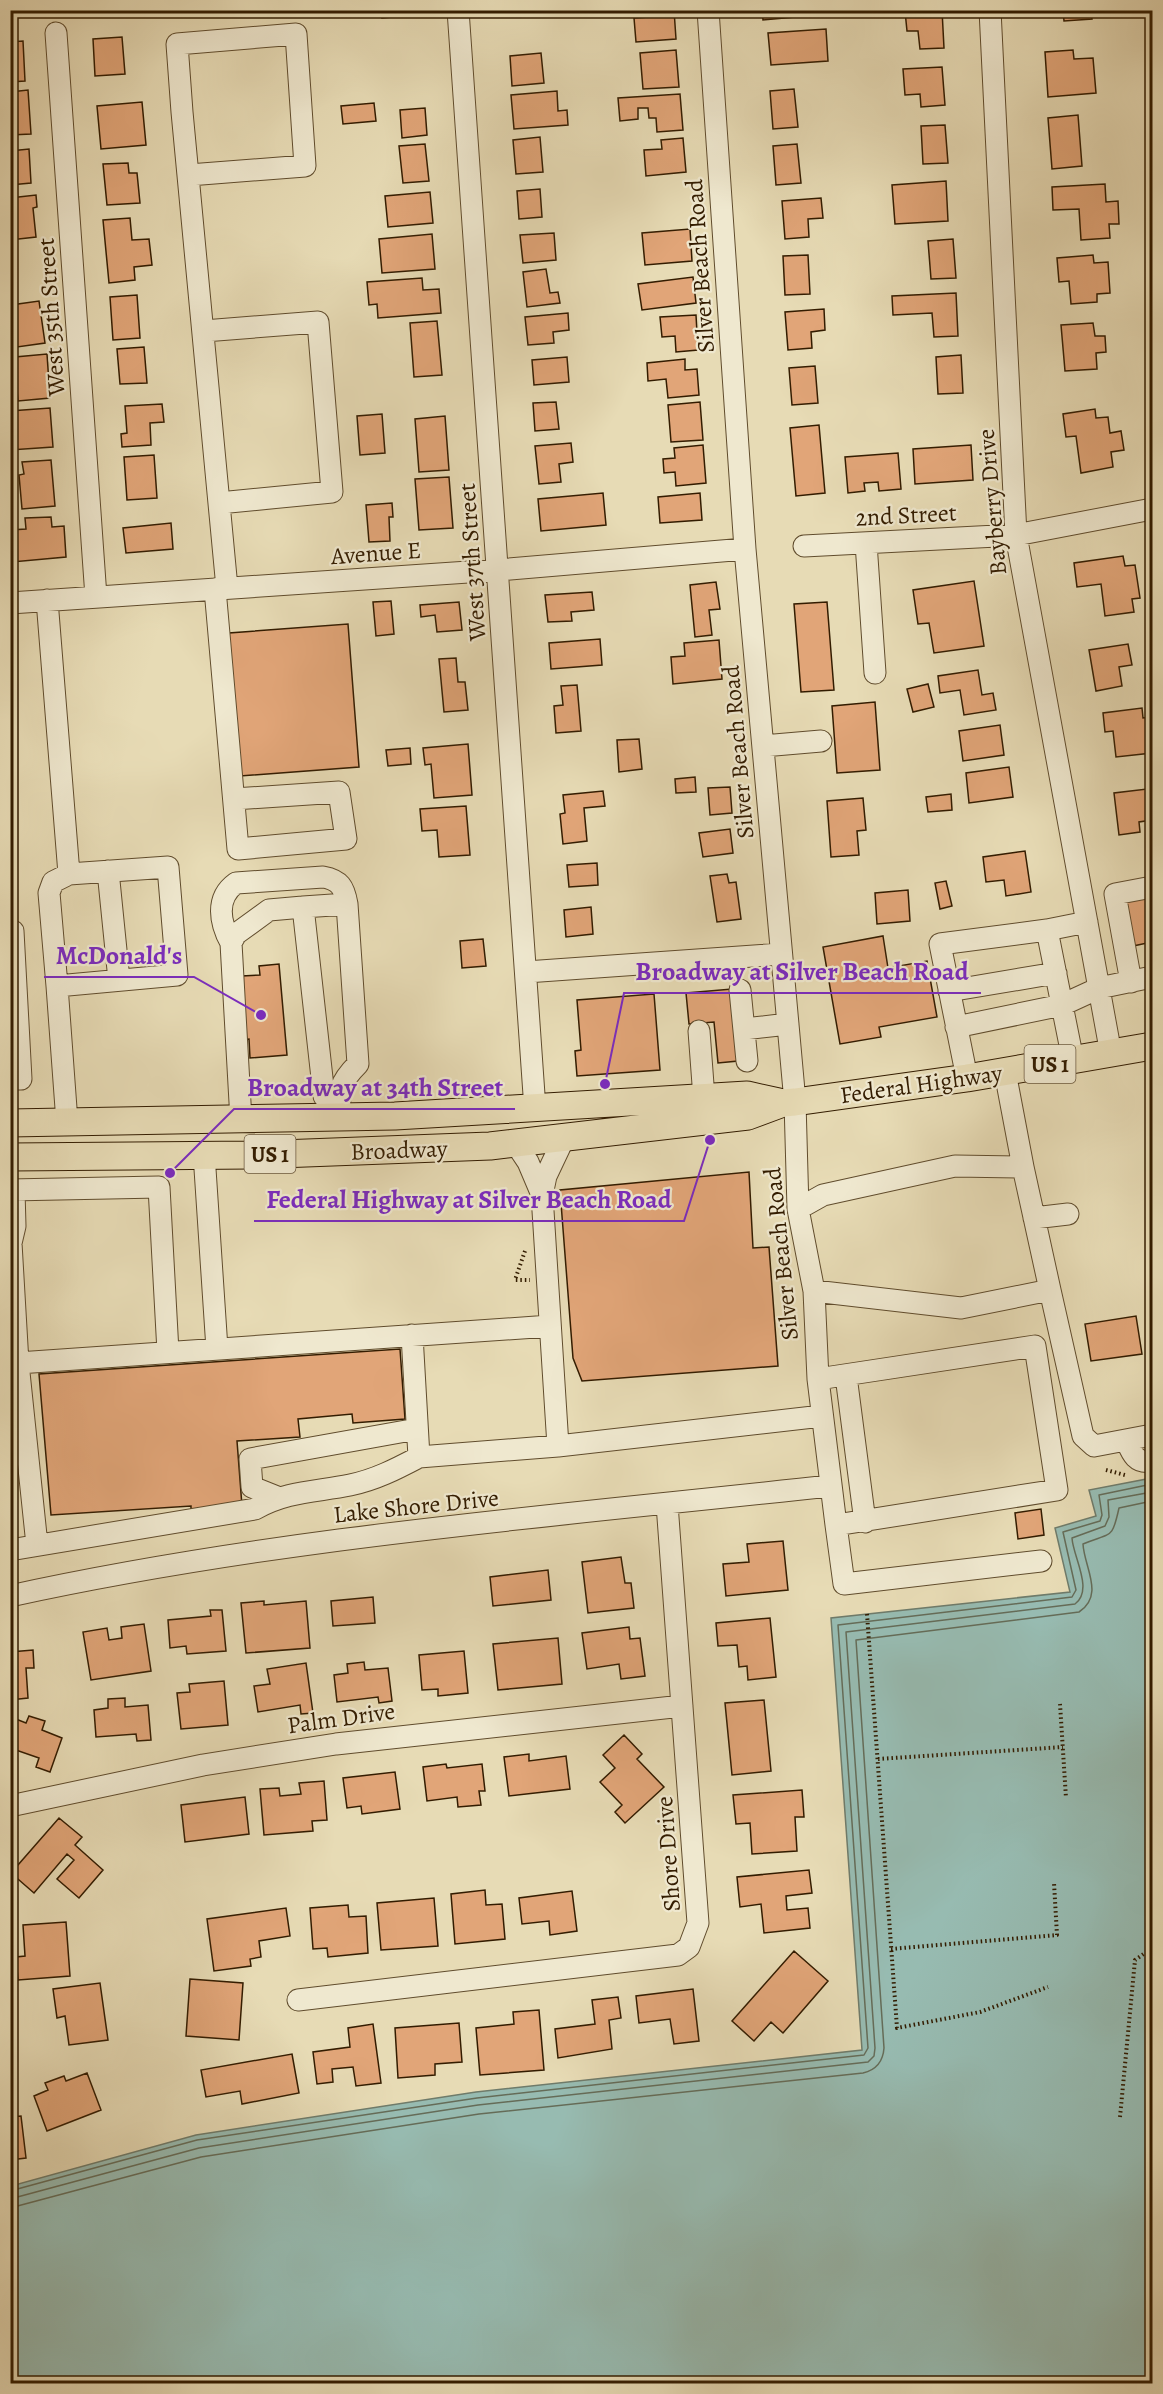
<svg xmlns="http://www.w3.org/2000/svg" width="1163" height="2394" font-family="Alegreya,serif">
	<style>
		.water { fill: #97bbb1; stroke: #6f7b6a; stroke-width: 1.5 }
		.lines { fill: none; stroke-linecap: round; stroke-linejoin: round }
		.shore { stroke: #656c58; stroke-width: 1.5 }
		.building { fill: #e1a578; stroke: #331c00; stroke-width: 1.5 }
		.minor-casing { stroke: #604c2d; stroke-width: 23 }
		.major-casing { stroke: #331c00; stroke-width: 29 }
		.path { stroke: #331c00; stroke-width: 4; stroke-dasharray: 1.5 3; stroke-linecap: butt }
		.minor { stroke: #efe8cf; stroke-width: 21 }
		.major { stroke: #e7dbb5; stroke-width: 27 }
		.labels { text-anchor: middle; stroke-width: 4.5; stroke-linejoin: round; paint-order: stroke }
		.shield { fill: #efe8cf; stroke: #6b593e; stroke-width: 1.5 }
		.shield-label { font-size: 22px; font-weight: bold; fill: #331c00 }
		.street-label { font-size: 24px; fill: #331c00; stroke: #efe8cf }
		.leader { fill: none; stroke: #7b2cbf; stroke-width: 2 }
		.callout-dot { fill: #7b2cbf; stroke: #efe8cf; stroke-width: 2 }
		.callout-label { font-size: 26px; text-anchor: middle; font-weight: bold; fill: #7b2cbf; stroke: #efe8cf; stroke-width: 4.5; stroke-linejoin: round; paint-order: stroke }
	</style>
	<rect width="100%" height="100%" fill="#e7dbb5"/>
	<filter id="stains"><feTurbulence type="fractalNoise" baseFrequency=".00333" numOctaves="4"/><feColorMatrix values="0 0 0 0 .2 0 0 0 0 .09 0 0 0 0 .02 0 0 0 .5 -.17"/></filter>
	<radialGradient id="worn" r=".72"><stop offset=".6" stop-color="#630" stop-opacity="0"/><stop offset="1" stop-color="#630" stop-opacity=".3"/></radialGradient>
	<path class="water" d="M1152 1478V2383H11V2186L196 2135 476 2092 862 2050 831 1618 1070 1592 1055 1528 1096 1516 1089 1490Z"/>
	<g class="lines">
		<path class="shore" d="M10 2191 197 2140 477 2098 864 2055 868 2048 838 1625 1072 1597 1076 1590 1063 1532 1100 1521 1102 1515 1099 1495 1152 1484
			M10 2199 199 2148 478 2105 868 2062 874 2056 875 2048 846 1632 1075 1604C1094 1590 1073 1557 1072 1538L1105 1526 1109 1517 1108 1500 1152 1492
			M10 2208 201 2157 479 2114 863 2073C876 2070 883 2062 884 2048L856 1640 1079 1612C1105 1595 1084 1567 1083 1544 1112 1532 1112 1540 1119 1508L1152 1501"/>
	</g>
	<path class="building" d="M382 10H417V15L382 18Z
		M648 10H674L676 39 636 42 634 18 649 17Z
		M762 10H805L806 16 763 20Z
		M942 10 944 48 920 49 918 31H907L905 11Z
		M1063 10H1091L1092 19 1064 21Z
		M826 29 828 61 771 65 768 33Z
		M122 37 125 74 95 76 93 39Z
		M23 41 25 81 10 82V42Z
		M676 50 679 87 643 89 640 53Z
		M1073 50 1074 59 1093 58 1096 93 1048 97 1045 52Z
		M541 53 544 83 512 86 510 56Z
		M942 67 945 105 921 107 920 94 905 95 903 69Z
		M794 89 798 127 773 129 770 91Z
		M28 90 31 134 10 135V92Z
		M557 91 558 111 567 110 568 125 514 129 511 95Z
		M680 94 683 130 657 132 656 118H649L648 108H638V119L620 121 618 98Z
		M142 102 146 145 101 149 97 106Z
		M374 103 376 121 343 124 341 106Z
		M425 108 427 135 402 138 400 110Z
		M1078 115 1082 166 1052 169 1048 118Z
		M945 125 948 163 923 164 921 126Z
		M540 137 543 172 516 174 513 140Z
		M683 138 686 172 646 176 644 150 662 149 661 140Z
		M425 144 429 181 403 183 399 146Z
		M797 144 801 183 776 185 773 146Z
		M29 149 31 183 10 185V151Z
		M128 163 129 173H137L140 203 107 205 103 164Z
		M946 181 948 221 895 224 892 185Z
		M1105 184 1106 202 1118 201 1119 224H1109L1110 238 1081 240 1079 209 1053 210 1052 187Z
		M540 189 542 217 519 219 517 191Z
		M430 192 433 223 388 227 385 196Z
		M36 195 37 207 33 208 36 237 10 240V198Z
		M821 198 823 218 808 219 809 237 785 239 782 201Z
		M130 218 132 240 149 239 152 265 134 267 135 280 109 283 103 220Z
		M690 229 692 261 645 265 642 233Z
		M554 233 556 260 523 263 520 235Z
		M432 234 435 269 382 273 379 239Z
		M953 239 956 278 931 279 928 241Z
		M808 255 810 294 785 295 783 256Z
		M1093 255 1094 263 1108 262 1110 293 1097 294V302L1071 304 1069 281 1059 282 1057 258Z
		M546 269 550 293 558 292 560 303 527 307 523 272Z
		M693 277 696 303 642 310 638 284Z
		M422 278 423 290 439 289 441 313 378 318 377 304 369 305 367 282Z
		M956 293 958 336 934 337 932 313 893 315 892 296Z
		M137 295 140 338 113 340 110 297Z
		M39 301 45 343 17 347 11 305Z
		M824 309 825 330 811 332 812 348 788 350 785 312Z
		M568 313 569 330 553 332 554 343 528 345 525 317Z
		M696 315 698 350 676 352 675 336 662 337 660 317Z
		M437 321 442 375 414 377 410 323Z
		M1093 323 1095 336H1105L1106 352 1096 353 1097 369 1065 371 1061 325Z
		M144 347 147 383 120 384 117 349Z
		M47 354 50 398 18 401 17 390 10 391V368H15V357Z
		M961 355 963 393 938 394 936 357Z
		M567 357 569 382 534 385 532 360Z
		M685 359V370L697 369 699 395 668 398 666 379 648 381 647 363Z
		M815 366 818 403 792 405 789 368Z
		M556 402 559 429 535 431 533 403Z
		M700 402 703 440 671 442 668 405Z
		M162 404 164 422 150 423 151 445 122 447 121 434 127 433 125 406Z
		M50 408 53 447 10 450V411Z
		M1095 409 1096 418 1108 417 1110 433 1121 431 1124 450 1111 452 1113 467 1081 473 1076 436 1066 437 1063 414Z
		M382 414 385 453 360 455 357 416Z
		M445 416 449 470 419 472 415 419Z
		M819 425 825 493 796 496 790 428Z
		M571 443 573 462 559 464 561 482 539 484 535 446Z
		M703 445 706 483 676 486 675 472 664 473 663 459 675 458 674 448Z
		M971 445 973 480 915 484 913 449Z
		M898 453 901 489 879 491 878 482 864 483 865 491 848 493 845 457Z
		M154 455 157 498 127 500 124 457Z
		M51 460 55 506 22 509 19 475 24 474 22 462Z
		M449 477 453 528 419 530 415 479Z
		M603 493 606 525 541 531 538 499Z
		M700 493 702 520 660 523 658 497Z
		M392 503 393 517H389L390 541 369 542 366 505Z
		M51 517 52 527 64 526 66 557 12 562 10 530 26 529 25 518Z
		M171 523 173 549 126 553 123 528Z
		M1123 556 1125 566 1135 565 1140 598 1132 599 1134 612 1105 616 1101 584 1077 587 1074 563Z
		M974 581 984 646 934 653 929 623 918 624 913 590Z
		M716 582 720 609 709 610 712 635 695 637 690 585Z
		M592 592 594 610 571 612 572 621 548 622 545 595Z
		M391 601 394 634 376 636 373 602Z
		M459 602 462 630 437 632 435 615 421 617 420 605Z
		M827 602 834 690 801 692 794 604Z
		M348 624 359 767 240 776 229 633Z
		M600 639 602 665 551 669 549 643Z
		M719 640 722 679 673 684 671 657 685 656 684 643Z
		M1128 644 1132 665 1119 667 1122 686 1096 691 1089 650Z
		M456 658 458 682H465L468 710 444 712 439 659Z
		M978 670 982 695 993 693 996 710 964 715 960 690 940 693 938 676Z
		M928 684 934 707 913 712 907 689Z
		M577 685 581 731 556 733 554 706 563 705 561 686Z
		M875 702 880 770 837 773 832 706Z
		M1142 708 1143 718 1152 717V753L1116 757 1113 731 1105 732 1103 713Z
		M1000 725 1004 755 963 761 959 731Z
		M639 739 642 769 619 772 617 740Z
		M468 744 472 795 434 798 431 764 425 765 423 748Z
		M410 748 411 764 388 766 386 750Z
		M1009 767 1013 797 969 803 966 773Z
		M695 777 696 792 676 793 675 779Z
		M730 787 732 813 710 815 708 788Z
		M1147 789 1152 820 1139 822 1140 832 1119 835 1114 793Z
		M603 791 605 806 584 808 587 841 563 844 560 814 565 813 563 795Z
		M951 794 952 810 928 812 926 797Z
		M863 798 866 830 857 831 859 855 831 857 827 801Z
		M466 806 470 855 439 857 437 830 422 831 420 809Z
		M730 829 733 853 703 857 699 833Z
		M1025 851 1031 892 1006 896 1004 880 986 882 983 857Z
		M597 863 598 885 569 887 567 865Z
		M727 874 729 883 736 882 741 919 717 922 710 876Z
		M946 881 952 906 940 909 935 883Z
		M908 890 910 921 877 924 875 893Z
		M1152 894V942L1133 946 1124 899Z
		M591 907 593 934 566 937 564 910Z
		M883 936 888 968 927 961 937 1017 879 1027 881 1037 840 1044 823 947Z
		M483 939 486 966 462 968 460 941Z
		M279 964 287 1055 250 1058 249 1039 240 1040 242 976 260 975 259 966Z
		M732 989 738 1061 718 1063 714 1022 689 1024 686 993Z
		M654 994 660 1070 577 1076 575 1051 581 1050 577 1000Z
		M749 1172 753 1248 769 1247 778 1366 582 1381 573 1358 560 1190Z
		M1136 1316 1142 1354 1091 1361 1085 1324Z
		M400 1349 405 1419 353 1423 352 1414 298 1419 300 1437 237 1441 242 1506 191 1510V1506L51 1515 39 1374Z
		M1041 1509 1044 1535 1018 1539 1015 1513Z
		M783 1541 788 1590 726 1596 723 1564 749 1562 747 1544Z
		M621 1557 625 1583H631L634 1608 588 1613 582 1562Z
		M548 1570 551 1600 493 1606 490 1577Z
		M373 1597 375 1623 333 1626 331 1601Z
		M264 1601V1605L306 1601 310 1648 246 1653 241 1603Z
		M210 1610H222L226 1651 187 1654 186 1646 170 1648 168 1620 211 1616Z
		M770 1618 776 1677 748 1680 747 1666 739 1667 737 1645 718 1646 716 1623Z
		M144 1624 151 1671 91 1680 83 1632 107 1628 109 1640 122 1638 121 1627Z
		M629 1627 630 1639 640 1638 645 1676 621 1679 619 1664 587 1669 582 1633Z
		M558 1638 562 1684 498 1690 493 1644Z
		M33 1650 34 1668H26L28 1698 10 1700V1652Z
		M464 1651 468 1693 438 1696V1689L422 1690 419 1655Z
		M364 1662 365 1670 388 1668 392 1701 379 1703 378 1697 337 1702 334 1675 348 1673 347 1664Z
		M306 1663 313 1713 301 1714 300 1705 258 1712 254 1686 270 1684 267 1669Z
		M224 1681 228 1725 181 1729 177 1693 190 1692 189 1684Z
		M125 1698V1707L148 1705 151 1740 137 1741 136 1734 96 1737 94 1710 108 1708V1699Z
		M764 1700 771 1771 732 1775 725 1703Z
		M29 1716 45 1721 42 1730 62 1738 50 1772 36 1767 39 1758 10 1748 11 1717 26 1723Z
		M624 1735 642 1754 637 1759 664 1787 625 1823 615 1812 622 1805 600 1782 615 1768 603 1755Z
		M529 1754V1761L566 1756 570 1789 509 1796 504 1757Z
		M446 1764 447 1768 482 1764 485 1791H479L481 1805 458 1807 457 1797 427 1801 423 1767Z
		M395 1772 400 1809 362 1814 361 1806 347 1808 343 1778Z
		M324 1781 327 1820 312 1821 313 1831 264 1835 260 1789 279 1788 280 1796 301 1794 299 1783Z
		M802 1790 804 1817H795L797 1851 752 1854 750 1823 736 1824 733 1795Z
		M245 1797 249 1834 185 1842 181 1805Z
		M59 1818 82 1837 75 1845 103 1870 79 1898 57 1879 74 1860 67 1854 34 1893 11 1873Z
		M809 1870 812 1893 786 1896 787 1910 808 1908 810 1928 764 1933 761 1904 740 1907 737 1877Z
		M485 1890 486 1905 502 1904 505 1939 455 1944 451 1894Z
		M572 1891 577 1931 550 1935 549 1921 522 1924 519 1898Z
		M434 1898 438 1946 381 1950 377 1903Z
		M348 1905 349 1917 366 1916 368 1953 328 1957 327 1948 313 1949 310 1908Z
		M286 1908 290 1936 259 1941 261 1957 250 1959 251 1966 214 1971 207 1919Z
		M66 1922 70 1976 18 1980 16 1957 25 1956 23 1925Z
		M794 1951 828 1981 783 2033 771 2022 754 2041 732 2021Z
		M190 1979 243 1983 239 2040 186 2036Z
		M100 1983 108 2040 69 2045 65 2016 57 2018 53 1989Z
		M693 1989 699 2041 674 2044 670 2019 639 2023 636 1996Z
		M618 1997 621 2018 609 2020 612 2049 558 2058 555 2029 595 2024 592 2000Z
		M539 2010 544 2070 480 2075 476 2028 514 2024 513 2012Z
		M459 2023 462 2062 435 2064V2075L398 2078 395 2028Z
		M373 2024 381 2083 356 2086 353 2067 332 2069 333 2082 317 2084 313 2052 350 2047 348 2028Z
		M292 2054 299 2093 242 2104 240 2091 206 2097 201 2070Z
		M87 2073 101 2110 47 2131 34 2096 48 2090 45 2083 64 2076 66 2081Z
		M21 2116 26 2158 10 2160V2117Z"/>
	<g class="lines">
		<defs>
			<path id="minor" d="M458 10 535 1109
				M708 10 745 549 795 1102 798 1209 814 1291 818 1379 836 1525
				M990 10 1016 535 1111 1054
				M56 33 96 597
				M189 175 305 166 296 34 177 44 182 112 227 588
				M204 331 318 322 332 492 219 503
				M866 543 875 673
				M804 546 1016 535 1152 509
				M215 589 238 849 346 839 339 792 234 799
				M47 600 69 874 168 867 177 975 57 986 49 893 53 882 69 874
				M10 603 498 570 745 549
				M763 746 821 741
				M108 871 119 980
				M1047 930 1087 922
				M231 943C220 923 215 898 236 883L323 877C340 880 344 887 347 904
				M526 972 781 954
				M1131 982 1115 894 1152 887
				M57 986 67 1122
				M740 990 747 1061
				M949 991 1056 973
				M956 1027 1062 1005 1099 988 1152 977
				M744 1029 788 1024
				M699 1031 704 1098
				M967 1078 940 944 1047 930 1073 1060
				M10 1079H21L13 931
				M339 1102 324 1096 303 907 347 904 358 1064C338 1084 339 1091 340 1118
				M241 1120 231 943 236 934 269 910 303 907
				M516 1144 528 1162 542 1195
				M204 1154 217 1349
				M1023 1167 1050 1290
				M10 1190 159 1187 168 1352
				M14 1190 15 1226 11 1243 18 1363 550 1326
				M798 1209 823 1195 955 1166 1023 1167 1005 1072
				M1034 1218 1068 1214
				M814 1291 961 1308 1050 1290 1083 1436 1094 1446 1152 1435
				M412 1335 419 1457 558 1446 822 1416
				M18 1363 37 1545
				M846 1376 865 1522
				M818 1379 1035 1346 1057 1490 836 1525 844 1584 1041 1561
				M1126 1440C1132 1454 1136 1464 1152 1461
				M558 1446 542 1195 546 1176 564 1138
				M277 1497 252 1487 250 1459 417 1429
				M10 1550 255 1509C287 1491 315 1492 350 1485 375 1480 396 1469 419 1457
				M10 1596C280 1537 556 1516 830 1486
				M10 1806 203 1765 336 1744 682 1706
				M298 2000 678 1955 689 1947 698 1923 667 1504"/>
			<path id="major" d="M10 1123 395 1116 747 1095 783 1103 795 1102 967 1078 1152 1046
				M10 1157 252 1155 490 1146 748 1116 783 1103"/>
		</defs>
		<use href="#minor" class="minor-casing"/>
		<use href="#major" class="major-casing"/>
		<path class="path" d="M525 1251 515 1280H530
			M1106 1470 1125 1475
			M867 1614 897 2028 980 2012 1048 1987
			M1060 1704 1066 1798
			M878 1759 1063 1747
			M1150 1835 1152 1832
			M891 1949 1057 1935 1054 1883
			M1120 2117 1135 1960 1152 1948"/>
		<use href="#minor" class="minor"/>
		<use href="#major" class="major"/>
	</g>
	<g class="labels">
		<g class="shield">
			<rect x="1024.5" y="1045" width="51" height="38" rx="4.5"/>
			<rect x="244.5" y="1135" width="51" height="38" rx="4.5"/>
		</g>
		<g class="shield-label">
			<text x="1050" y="1072">US 1</text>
			<text x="270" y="1162">US 1</text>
		</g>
		<g class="street-label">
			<text transform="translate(700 266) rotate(-94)" y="8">Silver Beach Road</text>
			<text transform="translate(51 317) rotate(-94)" y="8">West 35th Street</text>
			<text transform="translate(992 502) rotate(-95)" y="8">Bayberry Drive</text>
			<text transform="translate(906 515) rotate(-3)" y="8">2nd Street</text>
			<text transform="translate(376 553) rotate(-4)" y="8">Avenue E</text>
			<text transform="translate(472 562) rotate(-94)" y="8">West 37th Street</text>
			<text transform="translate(738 752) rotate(-95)" y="8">Silver Beach Road</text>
			<text transform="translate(921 1084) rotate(-8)" y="8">Federal Highway</text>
			<text transform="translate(399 1150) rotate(-2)" y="8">Broadway</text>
			<text transform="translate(781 1254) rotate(-96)" y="8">Silver Beach Road</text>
			<text transform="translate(416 1506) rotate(-6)" y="8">Lake Shore Drive</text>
			<text transform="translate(341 1718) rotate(-8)" y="8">Palm Drive</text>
			<text transform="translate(668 1854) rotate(-94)" y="8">Shore Drive</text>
		</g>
	</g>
	<path class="leader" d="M261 1015L194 977H44M605 1084L624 993H981M170 1173L234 1109H515M710 1140L684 1221H254"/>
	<g class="callout-dot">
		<circle cx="261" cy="1015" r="6"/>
		<circle cx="605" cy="1084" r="6"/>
		<circle cx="170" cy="1173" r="6"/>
		<circle cx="710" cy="1140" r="6"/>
	</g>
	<g class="callout-label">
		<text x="119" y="964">McDonald's</text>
		<text x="802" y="980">Broadway at Silver Beach Road</text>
		<text x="375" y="1096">Broadway at 34th Street</text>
		<text x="469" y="1208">Federal Highway at Silver Beach Road</text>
	</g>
	<rect width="1163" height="2394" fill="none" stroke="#e7dbb5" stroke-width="36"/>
	<rect x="12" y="12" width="1139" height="2370" fill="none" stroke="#331c00" stroke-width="3"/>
	<rect x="18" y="18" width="1127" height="2358" fill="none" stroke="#331c00" stroke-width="1.5"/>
	<rect width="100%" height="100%" filter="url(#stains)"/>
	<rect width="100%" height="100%" fill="url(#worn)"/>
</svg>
